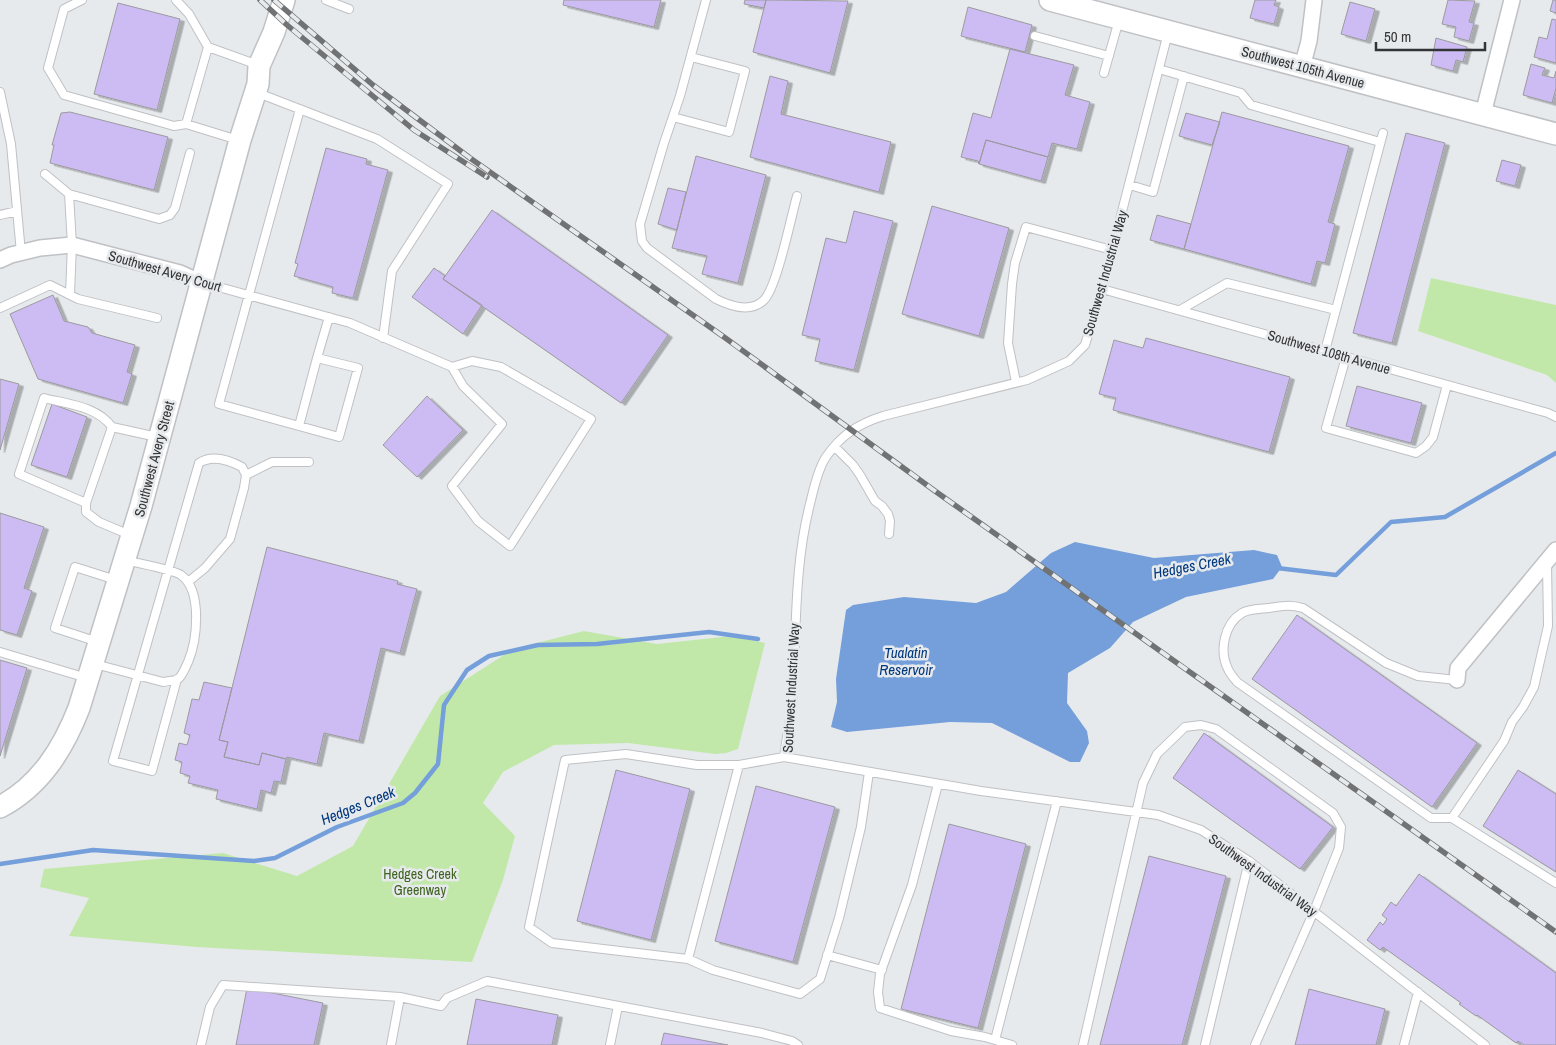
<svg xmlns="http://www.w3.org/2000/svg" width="1556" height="1045" font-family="'Archivo Narrow',sans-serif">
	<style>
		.green { fill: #c2e8a9 }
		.water { fill: #759fdb }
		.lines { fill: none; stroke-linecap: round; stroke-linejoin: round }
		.stream { stroke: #759fdb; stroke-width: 4.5 }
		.building { fill: #cdbcf4; stroke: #9b9a9e; filter: url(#shadow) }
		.lane-casing { stroke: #bfc1c4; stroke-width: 10 }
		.street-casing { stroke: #bfc1c4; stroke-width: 18 }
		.secondary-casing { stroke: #bfc1c4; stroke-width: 24 }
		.lane { stroke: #fff; stroke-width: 8 }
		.street { stroke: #fff; stroke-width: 15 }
		.secondary { stroke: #fff; stroke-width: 21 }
		.rail-casing { stroke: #707273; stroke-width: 5.5 }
		.rail { stroke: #e7eaed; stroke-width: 4; stroke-dasharray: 11; stroke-linecap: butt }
		.labels { text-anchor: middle; stroke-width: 5; stroke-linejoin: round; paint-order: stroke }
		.street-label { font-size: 14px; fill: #333435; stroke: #e7eaed }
		.park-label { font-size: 14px; fill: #3f631f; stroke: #e7eaed }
		.water-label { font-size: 15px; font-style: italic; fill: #00387e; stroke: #e7eaed }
	</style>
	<defs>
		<filter id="shadow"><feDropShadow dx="4.5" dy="2.5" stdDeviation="0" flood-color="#0004"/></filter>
	</defs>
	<rect width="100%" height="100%" fill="#e7eaed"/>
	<path class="green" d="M1431 278 1556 305V383L1547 375 1418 331Z
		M584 631 657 644 731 636 765 643 738 749 726 753 715 754 628 743 554 745 503 772 483 803 515 836 503 880 472 962 197 947 69 936 89 898 40 887 44 869 223 853 297 876 353 846 440 696 513 649Z"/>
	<path class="water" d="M1075 542 1154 558 1254 550 1277 555 1282 567 1273 579 1186 597 1133 622 1110 648 1068 673 1067 703 1087 731 1089 743 1080 762H1070L992 723 950 722 847 732 831 727 837 702 836 679 846 610 853 605 904 597 976 603 1006 592 1051 553Z"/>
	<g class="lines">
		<path class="stream" d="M1277 568 1336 575 1391 522 1445 517 1556 453
			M0 864 93 850 254 861 275 858 337 827 403 803 415 793 438 764 444 705 467 670 489 656 538 645 597 644 709 632 758 639"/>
	</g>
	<path class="building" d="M564 0H661L654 27 563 5Z
		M745 0H766L764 8 744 4Z
		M766 0 848 1 830 73 753 52Z
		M1255 0H1276L1274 5 1279 7 1274 24 1250 18Z
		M1448 0 1475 1 1469 22 1474 23 1469 41 1454 37 1456 27 1442 24Z
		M1553 0H1556V13L1550 11Z
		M1350 2 1375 9 1366 41 1341 34Z
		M118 3 180 19 157 110 94 94Z
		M968 7 1032 25 1025 52 961 36Z
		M1552 19 1556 20V63L1534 57 1539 37 1547 39Z
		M1436 38 1467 47 1463 62 1456 60 1453 71 1431 65Z
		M1010 49 1074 65 1065 95 1090 102 1077 149 1052 143 1048 157 986 140 979 164 978 161 961 157 973 113 991 118Z
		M1531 64 1545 68 1542 75 1554 78 1556 71V88L1552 103 1523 95Z
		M770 76 788 81 781 114 891 142 879 192 750 157Z
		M70 112 168 137 154 190 50 163 54 145H52L61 113Z
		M1222 112 1349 146 1328 222 1335 224 1325 263 1317 261 1311 284 1184 249Z
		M1186 113 1220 122 1212 145 1179 136Z
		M1406 133 1445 143 1392 343 1353 333Z
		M986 140 1048 157 1041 181 979 164Z
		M326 148 367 159 366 164 388 170 353 298 332 293 333 287 294 276 298 264 295 263Z
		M696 156 766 175 738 283 702 274 707 256 672 248Z
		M1502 160 1521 165 1515 186 1496 181Z
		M668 188 686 192 677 230 658 224Z
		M932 206 1009 228 979 336 902 314Z
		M492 210 668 335 621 403 443 279Z
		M854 211 893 221 854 370 815 361 820 339 802 335 826 238 846 243Z
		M1157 215 1191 224 1184 249 1150 240Z
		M434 268 445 276 443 279 482 305 463 334 412 297Z
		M53 295 64 321 88 327 92 333 135 345 127 372 132 374 123 403 38 379 10 314Z
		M1146 338 1290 377 1269 452 1113 410 1116 398 1099 394 1114 340 1143 348Z
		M0 379 19 384 0 450Z
		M1357 386 1422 403 1411 443 1346 426Z
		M427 396 463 430 417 477 383 445Z
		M52 404 87 417 67 477 31 465Z
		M0 513 44 527 24 588 32 591 17 635 0 630Z
		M267 547 398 581 397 584 417 589 400 653 381 648 359 741 324 733 317 764 287 757 286 759 262 753 259 765 224 757 228 742 219 740Z
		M1297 615 1477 743 1432 807 1252 679Z
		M0 660 27 668 0 756Z
		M204 682 232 688 219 740 228 742 224 757 259 765 262 753 286 759 281 782 274 781 271 793 261 790 257 809 216 799 218 790 188 783 190 776 180 773 182 762 175 760 179 743 187 745 190 735 184 733 192 699 199 700Z
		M1204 733 1333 827 1300 869 1173 778Z
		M616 770 690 789 651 940 577 921Z
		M1518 770 1556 794V872L1483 826Z
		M756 786 835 807 793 962 715 941Z
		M949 824 1026 844 978 1028 901 1009Z
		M1149 856 1226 876 1182 1045H1100Z
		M1419 874 1556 973V1045H1524L1518 1041 1516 1043 1477 1015 1476 1016 1459 1004 1461 1003 1383 947 1380 950 1367 940 1380 922 1383 925 1387 919 1382 915 1391 902 1396 906Z
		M247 988 323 1003 314 1045H236Z
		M1309 989 1385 1009 1376 1045H1295Z
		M476 999 558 1015 552 1045H467Z
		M664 1033 728 1045H661Z"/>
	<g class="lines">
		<defs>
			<path id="lane" d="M82 0 64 9 48 68 64 95 174 126 186 124 238 140
				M176 0 189 14 208 47 186 124
				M326 0 349 9
				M706 0 680 96 664 143 640 224 642 241 647 248 716 299C730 306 751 313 764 300 777 287 791 217 797 196
				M1168 33 1102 289 1085 345 1069 361 1027 380 883 416C858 424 841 435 826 457 818 469 814 487 811 500 793 567 797 636 792 705 790 722 786 740 784 757L981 791 1158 815 1201 830 1249 861 1485 1045
				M1035 36 1109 56
				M208 47 258 65
				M1159 69 1241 93 1251 105 1380 142
				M1104 73 1119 20
				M0 92 11 144 21 253
				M258 93 377 139 448 184 392 271 383 338
				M300 109 219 404 339 437 358 368 317 358 329 317
				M673 117 729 132 745 71 691 57
				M45 174 69 194
				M1130 185 1153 192 1184 76
				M0 215 17 211
				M204 283 350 323 452 367 463 386 502 424 452 486 478 521 510 546 591 419 501 367 472 361 452 367
				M1102 289 1548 413 1556 417
				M70 294 72 245 69 194 159 219 170 215 175 208 190 153
				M0 308 50 285 78 299 157 318
				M1180 310 1227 283 1336 310
				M1325 351 1383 133
				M1346 357 1326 428 1416 453 1426 446 1433 437 1447 385
				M1016 382 1008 343 1012 284 1015 263 1026 227 1112 250
				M299 426 317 358
				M112 427 86 503V512L99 522 130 535
				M835 447 853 465 860 475 875 501 882 506 888 514 890 521 889 534
				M246 475 272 462H309
				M86 503 19 474 44 398C67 404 97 406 112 427L157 437
				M1547 563 1548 626 1534 687 1523 707 1512 722 1504 741 1452 818 1556 883
				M98 642 55 628 75 567 116 580
				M0 652 87 678
				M95 664 163 682C167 681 174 681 178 679 183 675 185 668 188 662 197 641 203 591 181 575 174 570 136 563 125 560
				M177 679 152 771 113 761 199 463C213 454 229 460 242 467L246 475 244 488 230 539 205 568 188 582
				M739 765 688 959 552 943 529 927 565 760 626 754 697 765H739L784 757
				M938 784 912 885 880 974 878 992 880 1008 951 1031 985 1037 995 1040 1057 801
				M1452 818H1431L1237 682C1234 678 1230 674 1228 669 1219 651 1224 624 1242 613 1249 609 1261 609 1269 608 1283 606 1289 604 1303 608L1386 663 1418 676 1457 680
				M827 955 882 970
				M688 959 713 970 800 994 820 979 839 918 861 827 869 772
				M995 1040 1012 1045
				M201 1045 210 1007 223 985 400 997 441 1006 447 998 487 981 762 1033 792 1041 798 1045
				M391 1045 400 997
				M610 1045 618 1006
				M1083 1045 1143 783 1157 754 1185 727 1201 725 1216 729 1333 813 1341 827 1339 848 1314 911 1255 1045
				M1205 1045 1249 861
				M1404 1045 1418 992"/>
			<path id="street" d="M1302 67 1309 41 1314 0
				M1483 114 1512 0
				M0 260 11 255 40 248 72 245 180 273 202 283
				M1457 680 1458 668 1556 550"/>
			<path id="secondary" d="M1050 0 1556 134
				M0 807C40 786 63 749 79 708L141 506 240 140 258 84 259 66 274 32 284 0"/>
		</defs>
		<use href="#lane" class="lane-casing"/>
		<use href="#street" class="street-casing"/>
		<use href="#secondary" class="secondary-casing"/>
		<use href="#lane" class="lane"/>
		<use href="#street" class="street"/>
		<use href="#secondary" class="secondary"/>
		<defs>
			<path id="rail" d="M260 0 287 25 414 130 487 177
				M274 0 373 85 470 158 724 337 935 491 1556 932"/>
		</defs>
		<use href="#rail" class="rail-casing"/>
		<use href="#rail" class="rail"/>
	</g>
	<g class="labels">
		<g class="street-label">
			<text transform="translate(1303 67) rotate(15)" y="5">Southwest 105th Avenue</text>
			<text transform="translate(165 271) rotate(16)" y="5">Southwest Avery Court</text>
			<text transform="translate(1105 273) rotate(-74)" y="5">Southwest Industrial Way</text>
			<text transform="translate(1329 352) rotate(16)" y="5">Southwest 108th Avenue</text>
			<text transform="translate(154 459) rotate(-75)" y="5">Southwest Avery Street</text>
			<text transform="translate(791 688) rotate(-87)" y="5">Southwest Industrial Way</text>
			<text transform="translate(1263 875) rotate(36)" y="5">Southwest Industrial Way</text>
		</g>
		<g class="park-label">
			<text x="420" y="879">Hedges Creek<tspan x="420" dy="16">Greenway</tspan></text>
		</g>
		<g class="water-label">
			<text transform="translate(1192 566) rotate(-11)" y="5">Hedges Creek</text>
			<text x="906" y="658">Tualatin<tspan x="906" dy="17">Reservoir</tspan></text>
			<text transform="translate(358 806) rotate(-22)" y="5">Hedges Creek</text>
		</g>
	</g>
	<path d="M1376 42v8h109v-8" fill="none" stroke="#333435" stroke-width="2.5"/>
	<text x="1384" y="42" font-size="15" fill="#333435" stroke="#e7eaed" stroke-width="4" paint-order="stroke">50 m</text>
</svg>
